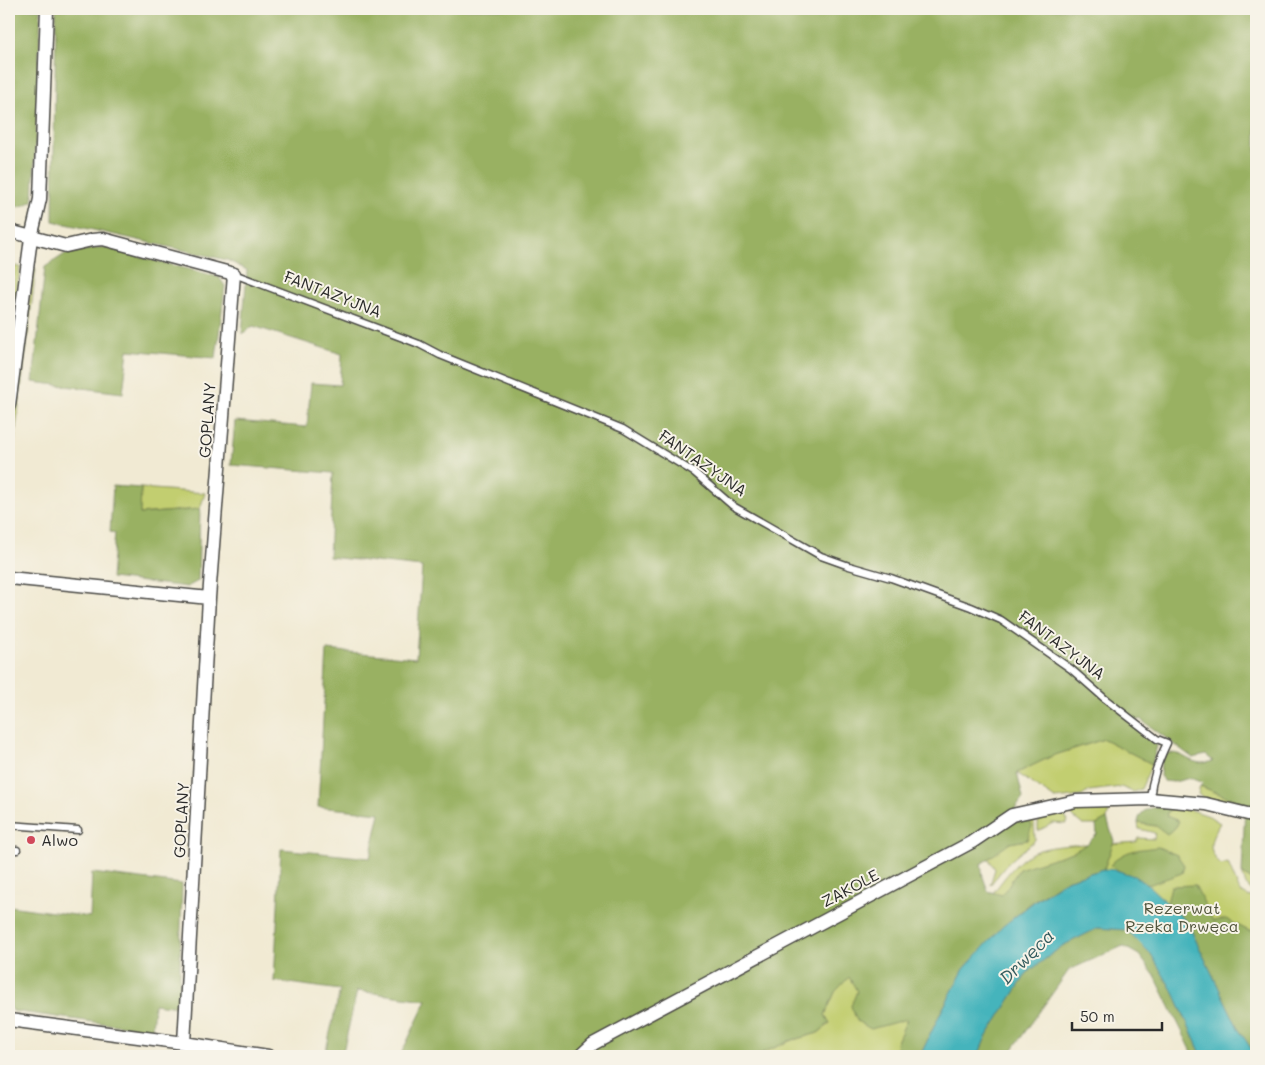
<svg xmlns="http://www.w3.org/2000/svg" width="1265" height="1065" font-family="Mali,sans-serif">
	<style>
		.green { fill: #c2ce70; stroke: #767c4e }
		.forest { fill: #99b162; stroke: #626e46 }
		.water { fill: #44b4bc; stroke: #387074 }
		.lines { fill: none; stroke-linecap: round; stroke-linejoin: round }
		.service-casing { stroke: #494844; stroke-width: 9 }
		.minor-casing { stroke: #494844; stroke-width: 15 }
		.service { stroke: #fff; stroke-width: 6 }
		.minor { stroke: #fff; stroke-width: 12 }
		.poi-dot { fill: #d1495b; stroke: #f7f3e8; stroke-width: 2 }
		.labels { text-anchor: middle; stroke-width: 4; stroke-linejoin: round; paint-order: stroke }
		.street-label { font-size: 16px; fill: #2b2b2b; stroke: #f7f3e8 }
		.poi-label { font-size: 16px; fill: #2b2b2b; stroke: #f7f3e8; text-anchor: start }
		.park-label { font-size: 16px; fill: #51543c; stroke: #f7f3e8 }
		.water-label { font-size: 18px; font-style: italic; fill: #345b5e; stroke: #f7f3e8 }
	</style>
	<rect width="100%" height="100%" fill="#f7f3e8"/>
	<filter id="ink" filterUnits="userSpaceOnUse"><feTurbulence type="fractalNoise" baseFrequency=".02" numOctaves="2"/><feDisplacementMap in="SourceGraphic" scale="10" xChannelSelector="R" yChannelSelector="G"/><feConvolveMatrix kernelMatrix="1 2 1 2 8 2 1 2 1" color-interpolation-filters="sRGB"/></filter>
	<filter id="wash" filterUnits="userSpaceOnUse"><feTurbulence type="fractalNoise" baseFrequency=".0096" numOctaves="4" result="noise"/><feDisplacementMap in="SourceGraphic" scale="20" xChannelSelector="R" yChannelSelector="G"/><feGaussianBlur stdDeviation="1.12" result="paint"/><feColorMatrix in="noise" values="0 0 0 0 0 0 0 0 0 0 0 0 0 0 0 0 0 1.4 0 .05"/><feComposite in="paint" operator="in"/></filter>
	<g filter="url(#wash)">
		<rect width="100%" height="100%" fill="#f1ead3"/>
		<path class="green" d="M15 266 20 267 9 359V321Z
			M33 269H36L21 391 18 387Z
			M20 397 11 468 9 467 16 400Z
			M141 488 205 493 200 509 139 514Z
			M1104 739 1152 764 1141 789 1133 792 1121 787 1089 791 1082 796 1055 799 1017 773 1052 756Z
			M1200 786 1245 804 1244 810 1203 798 1198 794Z
			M1183 807 1209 816 1220 823C1210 840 1206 850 1221 865L1228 863 1240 892 1250 897 1256 894 1246 885 1242 873 1256 883V930L1249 931 1236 925 1256 1056H1202L1141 947 1101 930 983 1056H756L789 1041 818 1033 830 1024 825 1015 841 978 850 966 908 1019 896 1044 995 893H993C1003 880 1018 858 1034 852 1048 846 1072 845 1087 844L1084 846 1136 842 1138 838 1154 839 1155 833 1139 829 1138 823 1156 826 1166 816 1168 811Z
			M1110 808 1107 819 1096 825H1083L1074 818 1068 810Z
			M1054 812 1063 814 1068 821 1066 824 1053 823 1038 831V822L1042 814Z
			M1028 818H1034L1035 840 1008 863 990 885 995 869 985 853 994 845 1027 840Z"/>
		<path class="forest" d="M9 9H41L33 201 20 207 9 204Z
			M56 9H1256V883L1242 873 1245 804 1200 786 1203 783 1190 778 1174 782 1164 781 1160 776 1161 762 1166 754C1185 749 1189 769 1213 761L1206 755 1193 758 1140 719 1132 723 1156 743 1157 746 1152 764 1104 739 1052 756 1017 773 1023 798 1011 815 1017 822 1028 818 1032 826 1027 840 1010 843 981 864 983 877 988 891 1002 895 1019 869 1073 852 1087 844 1097 834 1096 825 1107 819 1114 841 1104 869 1066 880 1033 901 1002 928 964 969 941 1012 920 1056H899L896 1044 907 1019 871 1029 857 1021 851 1006 857 991 849 977 835 992 825 1015 830 1023 818 1033 789 1041 756 1056H400L427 1000 357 991 342 1056 325 1054 340 990 274 981 281 849 370 858 380 813 318 807 327 650 416 658 422 567 329 557 333 473 231 465 235 421 307 427 311 383 340 385 342 354 253 326 242 334 247 270 227 260 53 221Z
			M102 247 219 277 225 286 216 358 128 350 123 393 33 382 45 267 65 254Z
			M113 486 141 488 140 514 200 509 198 581 187 587 111 578 115 533 110 532Z
			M1170 806 1183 807 1168 811 1166 816 1179 821 1176 827 1167 834 1156 826 1138 823C1140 806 1156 807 1170 806Z
			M1158 847 1177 855 1184 865 1182 873 1148 885C1136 878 1120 873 1110 865 1126 849 1136 850 1158 847Z
			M92 873 182 884 179 1007 154 1004 152 1030 13 1011 9 1004V906L90 917Z
			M1195 885 1213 921 1226 919 1249 931 1256 930V1056L1239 1030 1187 922 1167 903 1171 886Z
			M1098 928 1127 930 1151 954 1175 995 1202 1056H1194L1155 976 1139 955 1123 946 1069 970 1008 1056H978L985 1039 1027 973 1062 946Z"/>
		<path class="water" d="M1104 869 1116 870 1134 876 1148 885 1187 922 1239 1030 1256 1056H1202L1175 995 1151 954 1127 930 1098 928 1062 946 1027 973 985 1039 978 1056H920L941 1012 964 969 1002 927 1036 900 1066 880Z"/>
	</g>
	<g filter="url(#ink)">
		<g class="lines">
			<defs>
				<path id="service" d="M234 274 419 344 440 355 623 429 695 473 733 506 821 556 849 566 891 578 971 607 1001 620 1071 669 1104 698 1157 739 1167 743C1158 762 1152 778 1150 799
					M9 825 78 830
					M9 850H17"/>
				<path id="minor" d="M9 231 66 246 92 240 103 239 234 274 209 598 184 1043
					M9 405 31 238 40 199 47 9
					M9 578 209 598
					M9 1020 184 1043 268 1056
					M580 1056 593 1044 972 842 1012 815 1076 801 1150 799 1206 804 1256 816"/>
			</defs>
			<use href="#service" class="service-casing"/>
			<use href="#minor" class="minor-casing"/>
			<use href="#service" class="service"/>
			<use href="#minor" class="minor"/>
		</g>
	</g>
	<circle class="poi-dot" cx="31" cy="840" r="5"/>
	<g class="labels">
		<g class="street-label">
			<text transform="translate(333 294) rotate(21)" y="6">FANTAZYJNA</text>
			<text transform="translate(207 420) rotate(-86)" y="6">GOPLANY</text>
			<text transform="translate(703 463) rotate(35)" y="6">FANTAZYJNA</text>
			<text transform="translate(1062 645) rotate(37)" y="6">FANTAZYJNA</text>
			<text transform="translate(181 820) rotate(-87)" y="6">GOPLANY</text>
			<text transform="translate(850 888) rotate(-28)" y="6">ZAKOLE</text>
		</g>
		<g class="poi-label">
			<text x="41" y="846">Alwo</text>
		</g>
		<g class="park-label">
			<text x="1182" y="914">Rezerwat<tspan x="1182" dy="18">Rzeka Drwęca</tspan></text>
		</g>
		<g class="water-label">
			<text transform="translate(1027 957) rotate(-45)" y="6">Drwęca</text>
		</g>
	</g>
	<rect width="1265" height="1065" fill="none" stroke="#f7f3e8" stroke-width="30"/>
	<path d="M1072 1022v8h90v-8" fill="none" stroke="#2b2b2b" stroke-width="2.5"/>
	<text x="1080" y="1022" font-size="15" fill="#2b2b2b" stroke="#f7f3e8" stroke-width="4" paint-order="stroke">50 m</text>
</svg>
